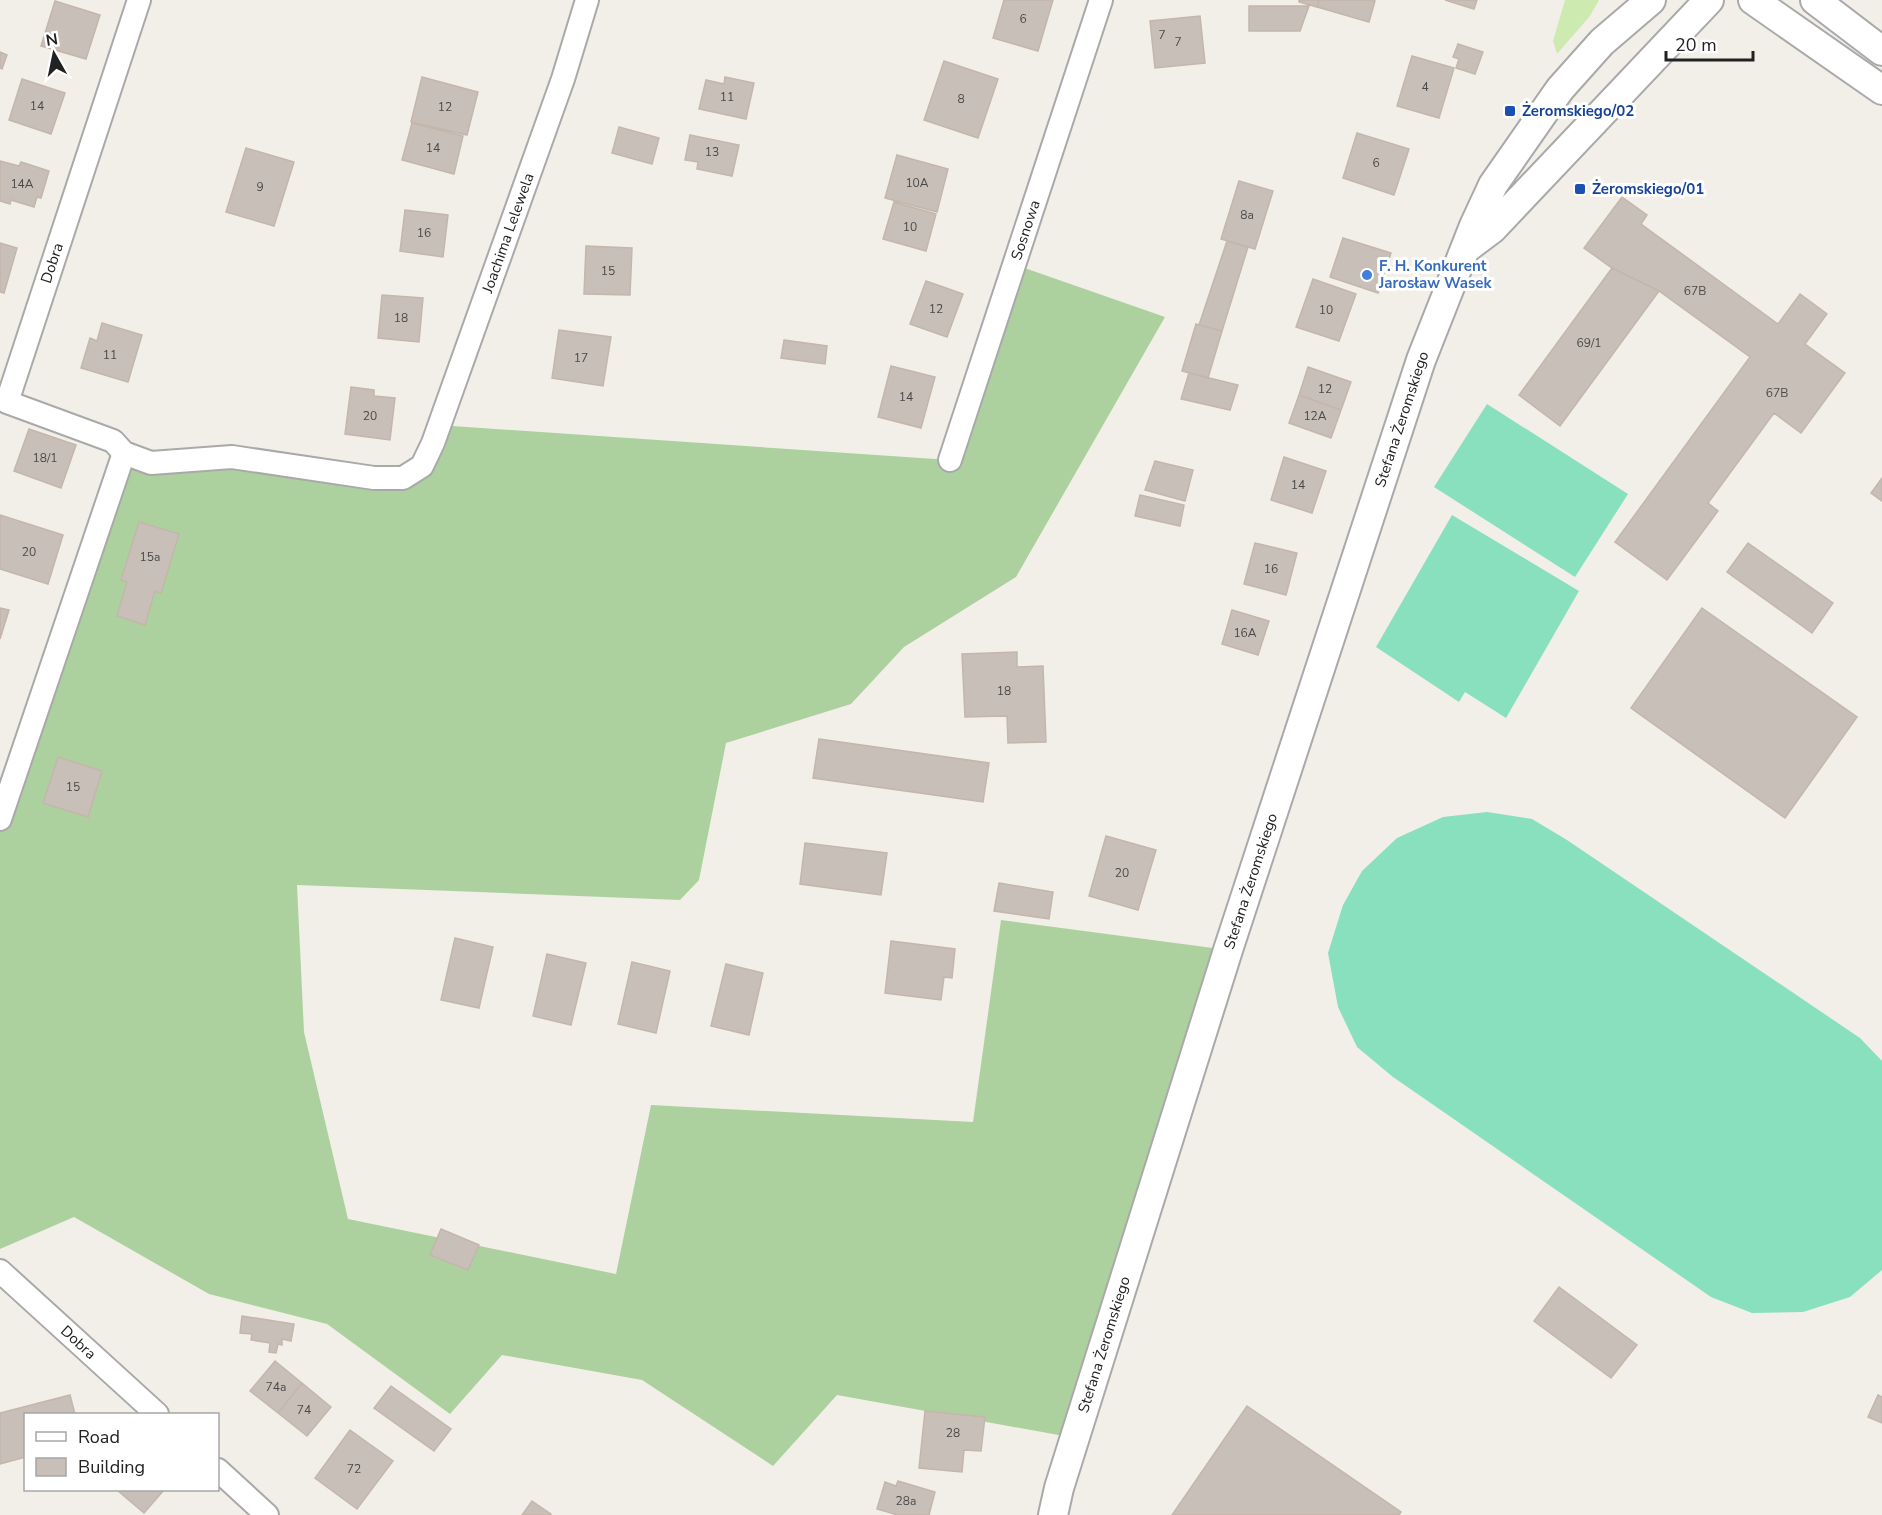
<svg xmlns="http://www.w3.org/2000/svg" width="1882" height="1515" font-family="'Nunito Sans',sans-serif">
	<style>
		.grass { fill: #cdebb0 }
		.forest { fill: #add19e }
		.pitch { fill: #88e0be }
		.building { fill: #c7bfb8; stroke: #c4b6ab; stroke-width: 1.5 }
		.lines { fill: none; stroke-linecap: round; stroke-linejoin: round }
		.minor-casing { stroke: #a9a9a9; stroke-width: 26 }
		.tertiary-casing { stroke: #a9a9a9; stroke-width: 32 }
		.minor { stroke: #fff; stroke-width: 22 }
		.tertiary { stroke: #fff; stroke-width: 28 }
		.transit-dot { fill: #1a4fb4; stroke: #fff; stroke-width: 2 }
		.shop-dot { fill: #3f7fe0; stroke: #fff; stroke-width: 2 }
		.labels { text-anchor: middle; stroke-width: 6; stroke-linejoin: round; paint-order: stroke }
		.number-label { font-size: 12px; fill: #4b4948 }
		.transit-label { font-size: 15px; font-weight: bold; fill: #164399; stroke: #fff; text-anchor: start }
		.street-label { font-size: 15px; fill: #222; stroke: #fff }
		.shop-label { font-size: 15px; font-weight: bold; fill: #366cbe; stroke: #fff; text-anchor: start }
	</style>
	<rect width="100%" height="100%" fill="#f2efe9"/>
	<path class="grass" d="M1565 0H1599L1590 16 1557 54 1553 41Z"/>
	<path class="forest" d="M1013 264 1165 317 1016 577 904 647 851 704 726 743 699 880 680 900 297 885 304 1032 348 1219 616 1274 651 1105 973 1122 1001 920 1228 950 1075 1438 837 1395 773 1466 642 1380 502 1355 450 1414 327 1324 209 1294 74 1217 0 1249V819L124 453 403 478 438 425 950 460Z"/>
	<path class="pitch" d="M1487 404 1628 494 1575 577 1434 487Z
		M1452 515 1579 591 1506 718 1465 692 1459 702 1376 647Z
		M1487 812 1532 819 1567 840 1860 1038 1882 1061V1270L1850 1297 1803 1312 1752 1313 1711 1297 1393 1077 1357 1047 1338 1007 1328 953 1343 905 1362 871 1397 838 1443 817Z"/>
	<path class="building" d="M1004 0H1053L1038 51 993 38Z
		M1299 0H1319L1317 7 1299 2Z
		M1319 0H1372L1375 1 1369 22 1317 7Z
		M1445 0H1477L1474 9Z
		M55 1 100 15 86 59 41 46Z
		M1249 6H1309L1300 31H1249Z
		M1200 16 1205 63 1155 68 1150 21Z
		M1458 44 1483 52 1475 74 1456 68 1459 59 1453 57Z
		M0 52 7 55 2 69 0 68Z
		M1412 56 1454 68 1439 118 1397 106Z
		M944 61 998 79 978 138 924 120Z
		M422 77 478 92 467 135 411 122Z
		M725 77 754 83 746 119 699 109 706 80 724 84Z
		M22 79 65 93 51 134 9 120Z
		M412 123 463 136 454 174 402 160Z
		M619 127 659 138 652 164 612 153Z
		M1357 133 1409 149 1394 195 1343 178Z
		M690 135 739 145 732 176 697 169 698 162 685 160Z
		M246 148 294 162 274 226 226 212Z
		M897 155 948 169 937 212 885 198Z
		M0 161 19 166 21 162 49 171 41 198 37 197 34 207 11 200 10 204 0 201Z
		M1239 181 1273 191 1255 249 1221 239Z
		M1622 197 1647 215 1641 224 1778 324 1800 294 1827 314 1805 344 1845 373 1801 433 1774 413 1708 503 1718 511 1667 580 1615 542 1750 357 1659 291 1612 268 1584 248Z
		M894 202 936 214 926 251 883 239Z
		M405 210 448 215 443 257 400 251Z
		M1343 238 1391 253 1378 293 1330 277Z
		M1227 241 1248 247 1222 331 1199 325Z
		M0 243 17 248 4 293 0 292Z
		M586 246 632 248 630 295 584 294Z
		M1612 268 1659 291 1560 426 1519 395Z
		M1313 279 1356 294 1339 341 1296 327Z
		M926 281 963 294 947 337 910 324Z
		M382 295 423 298 419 342 378 338Z
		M102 323 142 335 128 382 81 368 90 338 97 341Z
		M1196 324 1222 331 1208 378 1182 371Z
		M559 330 611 337 603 386 552 378Z
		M784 340 827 346 825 364 781 358Z
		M891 366 935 377 921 428 878 417Z
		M1308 367 1351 382 1341 410 1299 395Z
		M1189 373 1238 385 1230 410 1181 399Z
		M351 387 374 390V396L395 398 390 440 345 434Z
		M1299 395 1341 410 1331 438 1289 423Z
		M29 429 76 445 61 488 14 471Z
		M1284 457 1326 471 1312 513 1271 500Z
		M1155 461 1193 470 1185 501 1145 490Z
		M1882 478V501L1871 493Z
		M1140 495 1184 505 1180 526 1135 516Z
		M0 515 63 535 48 584 0 569Z
		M139 522 179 534 161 593 155 591 145 625 117 616 127 582 121 580Z
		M1255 543 1297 553 1286 595 1244 584Z
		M1748 543 1833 603 1812 633 1727 572Z
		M0 608 9 610 0 639Z
		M1702 608 1857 717 1785 818 1631 708Z
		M1232 610 1269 621 1258 655 1222 644Z
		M1017 652V667L1043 666 1046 742 1008 743 1007 716 965 717 962 654Z
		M819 739 989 763 983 802 813 778Z
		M58 757 102 771 88 817 43 803Z
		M1106 836 1156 850 1138 910 1089 896Z
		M805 843 887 853 881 895 800 884Z
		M999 883 1053 892 1049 919 994 911Z
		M455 938 493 947 479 1008 441 1000Z
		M891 941 955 949 952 978 944 977 941 1000 885 993Z
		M547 954 586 963 571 1025 533 1016Z
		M632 962 670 971 656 1033 618 1024Z
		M726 964 763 973 749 1035 711 1026Z
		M441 1229 479 1245 468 1270 430 1255Z
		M1559 1287 1637 1345 1611 1378 1534 1321Z
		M242 1316 294 1324 291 1341 282 1339V1345L278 1344 276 1353 269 1352 270 1343 251 1340 252 1334 240 1333Z
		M275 1361 302 1383 278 1413 250 1391Z
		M302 1383 331 1407 307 1436 278 1413Z
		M391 1386 451 1429 434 1451 374 1408Z
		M70 1395 75 1414H26V1457L0 1464V1413Z
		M1878 1395 1882 1397V1423L1868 1417Z
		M1247 1406 1401 1512 1399 1515H1172Z
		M925 1411 985 1417 981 1451 964 1450 962 1472 919 1468Z
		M350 1430 393 1461 357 1509 315 1478Z
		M898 1481 935 1492 929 1515H898L877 1509 885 1482 896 1486Z
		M117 1490H164L144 1513Z
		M532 1501 551 1514 550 1515H522Z"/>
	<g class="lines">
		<defs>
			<g id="minor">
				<path id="s1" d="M139 0 7 402 113 441 124 453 151 463 232 457 374 478H403L422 466 433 443 563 79 587 0"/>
				<path id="s2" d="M950 460 1101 0"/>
				<path d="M0 819 124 453"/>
				<path id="s3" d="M0 1271 157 1414"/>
				<path d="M218 1470 267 1515"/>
			</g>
			<g id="tertiary">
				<path d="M1753 0 1882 90"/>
				<path d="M1815 0 1882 51"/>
				<path d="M1468 247 1492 229 1709 0"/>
				<path id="s4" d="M1053 1515 1059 1488 1228 950 1421 360 1474 226 1493 185 1560 89 1602 42 1651 0"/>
			</g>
		</defs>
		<use href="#minor" class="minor-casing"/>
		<use href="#tertiary" class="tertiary-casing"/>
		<use href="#minor" class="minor"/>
		<use href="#tertiary" class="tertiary"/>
	</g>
	<g class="transit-dot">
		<rect x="1504" y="105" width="12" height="12" rx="3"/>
		<rect x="1574" y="183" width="12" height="12" rx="3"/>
	</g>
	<circle class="shop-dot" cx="1367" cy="275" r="6"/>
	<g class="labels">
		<g class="number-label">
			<text x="1023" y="23">6</text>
			<text x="1162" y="39">7</text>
			<text x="1178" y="46">7</text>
			<text x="1425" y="91">4</text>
			<text x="727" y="101">11</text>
			<text x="961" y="103">8</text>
			<text x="37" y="110">14</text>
			<text x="445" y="111">12</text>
			<text x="433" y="152">14</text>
			<text x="712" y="156">13</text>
			<text x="1376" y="167">6</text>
			<text x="917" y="187">10A</text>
			<text x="22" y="188">14A</text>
			<text x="260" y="191">9</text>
			<text x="1247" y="219">8a</text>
			<text x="910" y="231">10</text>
			<text x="424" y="237">16</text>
			<text x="608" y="275">15</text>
			<text x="1695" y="295">67B</text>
			<text x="936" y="313">12</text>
			<text x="1326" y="314">10</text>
			<text x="401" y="322">18</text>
			<text x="1589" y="347">69/1</text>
			<text x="110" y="359">11</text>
			<text x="581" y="362">17</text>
			<text x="1325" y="393">12</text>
			<text x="1777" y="397">67B</text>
			<text x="906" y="401">14</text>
			<text x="370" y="420">20</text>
			<text x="1315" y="420">12A</text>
			<text x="45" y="462">18/1</text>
			<text x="1298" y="489">14</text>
			<text x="29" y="556">20</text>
			<text x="150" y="561">15a</text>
			<text x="1271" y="573">16</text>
			<text x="1245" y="637">16A</text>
			<text x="1004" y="695">18</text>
			<text x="73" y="791">15</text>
			<text x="1122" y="877">20</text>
			<text x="276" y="1391">74a</text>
			<text x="304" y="1414">74</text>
			<text x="953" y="1437">28</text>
			<text x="354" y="1473">72</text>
			<text x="906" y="1505">28a</text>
		</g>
		<g class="transit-label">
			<text x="1522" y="116">Żeromskiego/02</text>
			<text x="1592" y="194">Żeromskiego/01</text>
		</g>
		<g class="street-label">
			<text dy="5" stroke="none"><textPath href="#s2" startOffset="242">Sosnowa</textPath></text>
			<text dy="5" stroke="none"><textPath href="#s1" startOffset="1106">Joachima Lelewela</textPath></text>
			<text transform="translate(52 263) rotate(-72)" y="5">Dobra</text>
			<text dy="5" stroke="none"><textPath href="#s4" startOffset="1150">Stefana Żeromskiego</textPath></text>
			<text dy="5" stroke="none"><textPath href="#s4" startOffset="664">Stefana Żeromskiego</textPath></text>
			<text dy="5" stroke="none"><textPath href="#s3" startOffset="106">Dobra</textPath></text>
			<text dy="5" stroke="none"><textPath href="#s4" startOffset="178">Stefana Żeromskiego</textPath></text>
		</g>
		<g class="shop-label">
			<text x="1379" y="271">F. H. Konkurent<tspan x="1379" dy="17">Jarosław Wasek</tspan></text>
		</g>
	</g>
	<rect x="24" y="1413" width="195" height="78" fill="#ffffff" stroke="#a7a7a7" stroke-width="1.5"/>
	<rect x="36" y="1432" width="30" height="9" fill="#ffffff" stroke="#a7a7a7" stroke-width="1.5"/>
	<text x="78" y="1443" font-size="18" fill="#222222">Road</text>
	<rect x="36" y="1458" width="30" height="18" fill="#c7bfb8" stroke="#a7a7a7" stroke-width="1.5"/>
	<text x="78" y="1473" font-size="18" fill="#222222">Building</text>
	<g transform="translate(54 54) rotate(351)" stroke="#ffffff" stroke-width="4.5" paint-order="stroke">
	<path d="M0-4.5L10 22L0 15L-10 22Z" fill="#222222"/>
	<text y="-9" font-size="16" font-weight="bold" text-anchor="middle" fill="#222222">N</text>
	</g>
	<path d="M1666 51v9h87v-9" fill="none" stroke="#222222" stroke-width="3"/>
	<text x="1675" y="51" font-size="18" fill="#222222" stroke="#ffffff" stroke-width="4.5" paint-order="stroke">20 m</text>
</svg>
